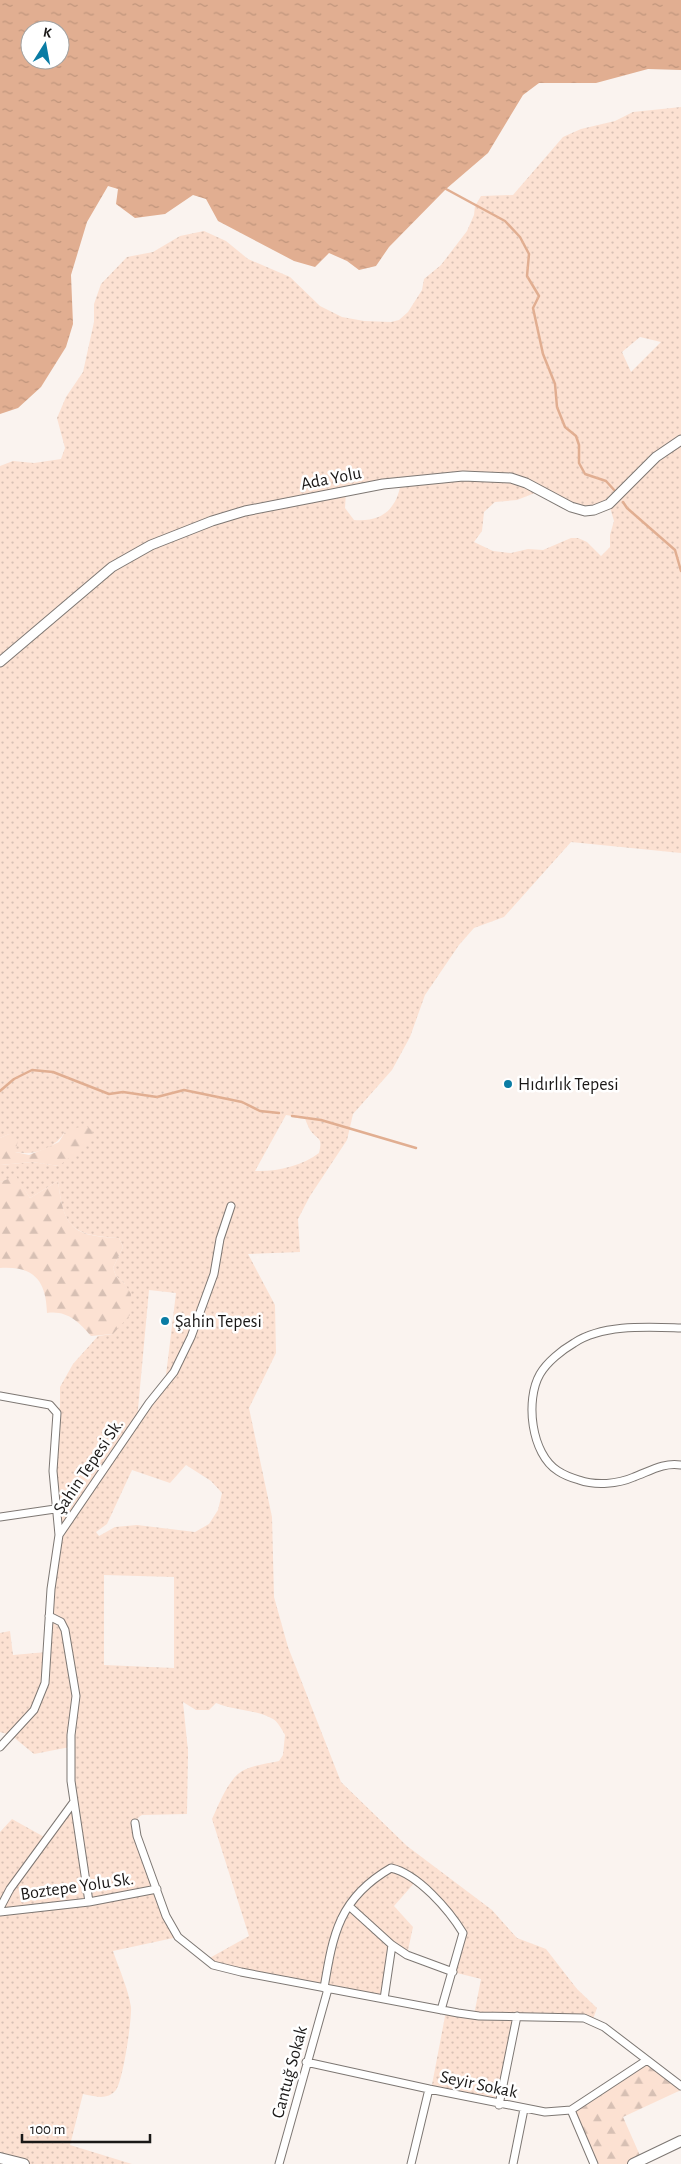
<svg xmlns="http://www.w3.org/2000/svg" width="681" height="2164" font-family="'Alegreya Sans',sans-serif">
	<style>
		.grass { fill: url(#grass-dots); fill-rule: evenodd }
		.forest { fill: url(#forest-firs) }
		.water { fill: url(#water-ripples); fill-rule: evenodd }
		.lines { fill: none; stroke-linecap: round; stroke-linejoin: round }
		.stream { stroke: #e1ae91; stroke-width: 2.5 }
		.minor-casing { stroke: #7d7773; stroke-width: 9 }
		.tertiary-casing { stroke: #7d7773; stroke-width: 11 }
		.secondary-casing { stroke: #7d7773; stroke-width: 12 }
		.minor { stroke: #fff; stroke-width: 7 }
		.tertiary { stroke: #fff; stroke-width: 9 }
		.secondary { stroke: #fff; stroke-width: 10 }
		.poi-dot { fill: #0a7ca4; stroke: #fff; stroke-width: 2 }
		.labels { text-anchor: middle; stroke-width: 5; stroke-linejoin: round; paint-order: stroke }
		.street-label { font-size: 18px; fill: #1a1817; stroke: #fff }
		.poi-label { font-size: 18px; fill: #1a1817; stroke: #fff; text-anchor: start }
	</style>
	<defs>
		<pattern id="grass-dots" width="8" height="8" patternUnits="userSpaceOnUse" patternTransform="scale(1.25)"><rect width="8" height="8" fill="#fce1d2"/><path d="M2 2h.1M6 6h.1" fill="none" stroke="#d7c0b4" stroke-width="1.8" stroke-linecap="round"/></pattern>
		<pattern id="forest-firs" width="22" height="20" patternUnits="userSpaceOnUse" patternTransform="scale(1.25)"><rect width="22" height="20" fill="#fce1d2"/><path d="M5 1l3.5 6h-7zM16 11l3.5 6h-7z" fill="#d7c0b4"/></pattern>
		<pattern id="water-ripples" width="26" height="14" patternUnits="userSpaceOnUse" patternTransform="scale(1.25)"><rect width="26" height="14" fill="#e1ae91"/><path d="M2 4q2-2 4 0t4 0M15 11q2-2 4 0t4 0" fill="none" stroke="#c0957c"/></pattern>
	</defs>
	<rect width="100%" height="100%" fill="#faf3ef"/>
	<path class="grass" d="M681 107V853L571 842 504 917 474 928 459 945 425 995 410 1037 392 1070 353 1114 347 1140 310 1196 298 1219 300 1252 248 1254 275 1305 276 1353 249 1408 272 1517 274 1597 288 1647 341 1782 407 1846 492 1910 517 1938 546 1949 577 1989 597 2008 592 2022 518 2017 499 2105 431 2090 446 2011 474 2015 481 1979 453 1972 463 1933 416 1881 394 1906 413 1927 407 1955 392 1945 384 1999 241 1972 206 1960 249 1936 212 1819C219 1804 226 1785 238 1774 248 1765 267 1764 279 1761L283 1755 285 1735C282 1730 278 1722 273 1719 256 1709 234 1711 216 1703L209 1710H196L183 1702 188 1751 187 1814 142 1815C133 1820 135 1828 137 1836L178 1937 113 1951C119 1969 128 1988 131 2007 132 2019 123 2081 116 2090 107 2101 94 2096 83 2094L70 2145 132 2164H24L0 2158V1832L12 1819 46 1838 73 1803 70 1747 34 1754 11 1735 0 1732V1633L10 1631 13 1655 47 1652 59 1535 55 1509 56 1411 60 1407V1387L73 1364 98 1336 113 1334 125 1284 116 1276 113 1268 123 1247 119 1238C72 1235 64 1229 58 1181L30 1198 16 1177 0 1182V1165L32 1162 59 1166 65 1132C54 1149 34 1156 15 1152L9 1134 0 1138V466L13 461 34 463 61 459 65 448 57 418 66 397 83 372 94 322V304L101 284 127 257 153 252 180 236 204 231 226 241 248 259 290 277 320 306 342 317 364 321 391 322 399 320 408 312 422 290 424 279 441 265 467 231 474 215 475 206 481 196 513 195 563 137 581 129 615 121 633 112ZM640 337 661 342 631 372 622 352ZM401 483C396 510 382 522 354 520L345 508 346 491ZM540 491 585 511 609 504 614 521 610 535V547L601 556 587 542 578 538H571L543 550 528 549 511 553 493 551 474 542 482 531 484 512 495 502 517 500ZM286 1115 305 1118C306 1122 308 1126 310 1130 318 1141 323 1136 319 1153 302 1166 276 1172 255 1171ZM149 1290 176 1293 165 1383 137 1420ZM186 1465 211 1481 222 1493 218 1510 209 1524 195 1532 137 1525 115 1527 99 1536 96 1532 107 1524 132 1470 170 1483ZM104 1575 174 1577V1668L104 1665Z"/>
	<path class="forest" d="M86 1126 92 1130 93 1138 59 1166 32 1162 0 1165V1138L9 1134 18 1141 15 1152 29 1155 44 1149 59 1142 65 1132 75 1128Z
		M16 1176 30 1198 58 1181C64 1228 72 1236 119 1238L123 1247 113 1268 116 1276 125 1284 131 1294 130 1315 113 1334 91 1336C79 1322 67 1310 47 1313 46 1280 34 1266 0 1268V1182Z
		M647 2060 681 2086V2090L623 2117 642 2160 633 2164H594L571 2110Z"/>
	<path class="water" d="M0 0H681V70L648 69 596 83H539L523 95 488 153 446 189 389 247 376 266 359 270 347 261 329 253 315 267 294 261 218 221 206 199 193 195 165 214 135 218 116 204 118 189 108 186 87 222 71 275 73 324 66 347 41 387 18 408 0 414ZM30 30H60V60H30Z"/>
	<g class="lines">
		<path class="stream" d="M446 189 505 221 520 237 529 254 527 276 539 296 533 308 543 354 555 384 557 407 565 427 576 436 579 445V463L585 474 606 481 615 491
			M623 502 627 508 675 550 681 571
			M0 1091 14 1079 32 1070 53 1072 109 1094 123 1092 157 1097 184 1090 242 1102 260 1111 279 1113
			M292 1116 321 1120 416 1148"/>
		<defs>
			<path id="minor" d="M681 1328C648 1327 603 1324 574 1343 562 1350 547 1362 540 1374 525 1400 531 1454 558 1471 564 1475 572 1478 579 1480 596 1486 618 1484 634 1477 650 1471 664 1462 681 1465
				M0 1396 50 1405 57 1413 53 1471 59 1535
				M0 1517 55 1509
				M49 1616 61 1622 65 1630 76 1696 71 1735V1781L89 1902
				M0 1747 34 1710 45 1683 51 1589 59 1535 149 1403 174 1372 191 1337 214 1274 220 1239 231 1206
				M135 1823 137 1836 166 1916 178 1937 213 1965 241 1972 458 2013 479 2016 584 2018 604 2027 681 2086
				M349 1906 392 1945 407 1955 453 1972
				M0 1908 10 1889 73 1803
				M0 1912 89 1902 157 1889
				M324 1988C333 1934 339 1898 391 1868 418 1874 449 1910 463 1933L441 2010
				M384 1999 392 1945
				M306 2062 429 2089 411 2164
				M429 2089 545 2112 571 2110 647 2060
				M499 2105 517 2016
				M571 2110 594 2164
				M279 2164 328 1989
				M513 2164 524 2109"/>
			<path id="tertiary" d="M0 662 112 567 151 545 212 521 245 511 383 484 463 476 511 478 526 483 571 507 585 511 594 510 609 504 656 457 681 440"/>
			<path id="secondary" d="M0 2158 24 2164
				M633 2164 681 2141"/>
		</defs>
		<use href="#minor" class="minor-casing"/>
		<use href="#tertiary" class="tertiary-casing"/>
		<use href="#secondary" class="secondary-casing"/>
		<use href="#minor" class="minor"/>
		<use href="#tertiary" class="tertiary"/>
		<use href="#secondary" class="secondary"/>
	</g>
	<g class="poi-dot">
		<circle cx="508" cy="1084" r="5"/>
		<circle cx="165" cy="1321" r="5"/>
	</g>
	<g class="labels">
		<g class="street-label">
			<text transform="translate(331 478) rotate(-11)" y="6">Ada Yolu</text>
			<text transform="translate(88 1466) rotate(-56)" y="6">Şahin Tepesi Sk.</text>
			<text transform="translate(77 1886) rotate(-8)" y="6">Boztepe Yolu Sk.</text>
			<text transform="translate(289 2072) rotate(-75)" y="6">Cantuğ Sokak</text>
			<text transform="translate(479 2084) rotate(12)" y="6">Seyir Sokak</text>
		</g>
		<g class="poi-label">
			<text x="518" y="1090">Hıdırlık Tepesi</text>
			<text x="175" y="1327">Şahin Tepesi</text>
		</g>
	</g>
	<g transform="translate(45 45) rotate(11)"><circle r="24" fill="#ffffff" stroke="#a3a3a2"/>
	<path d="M0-4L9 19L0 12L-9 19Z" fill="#0a7ca4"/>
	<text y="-8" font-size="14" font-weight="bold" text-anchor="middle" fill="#1a1817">K</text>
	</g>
	<path d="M22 2134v8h128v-8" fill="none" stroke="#1a1817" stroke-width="2.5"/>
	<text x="30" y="2134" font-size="15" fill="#1a1817" stroke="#ffffff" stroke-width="4" paint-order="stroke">100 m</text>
</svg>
